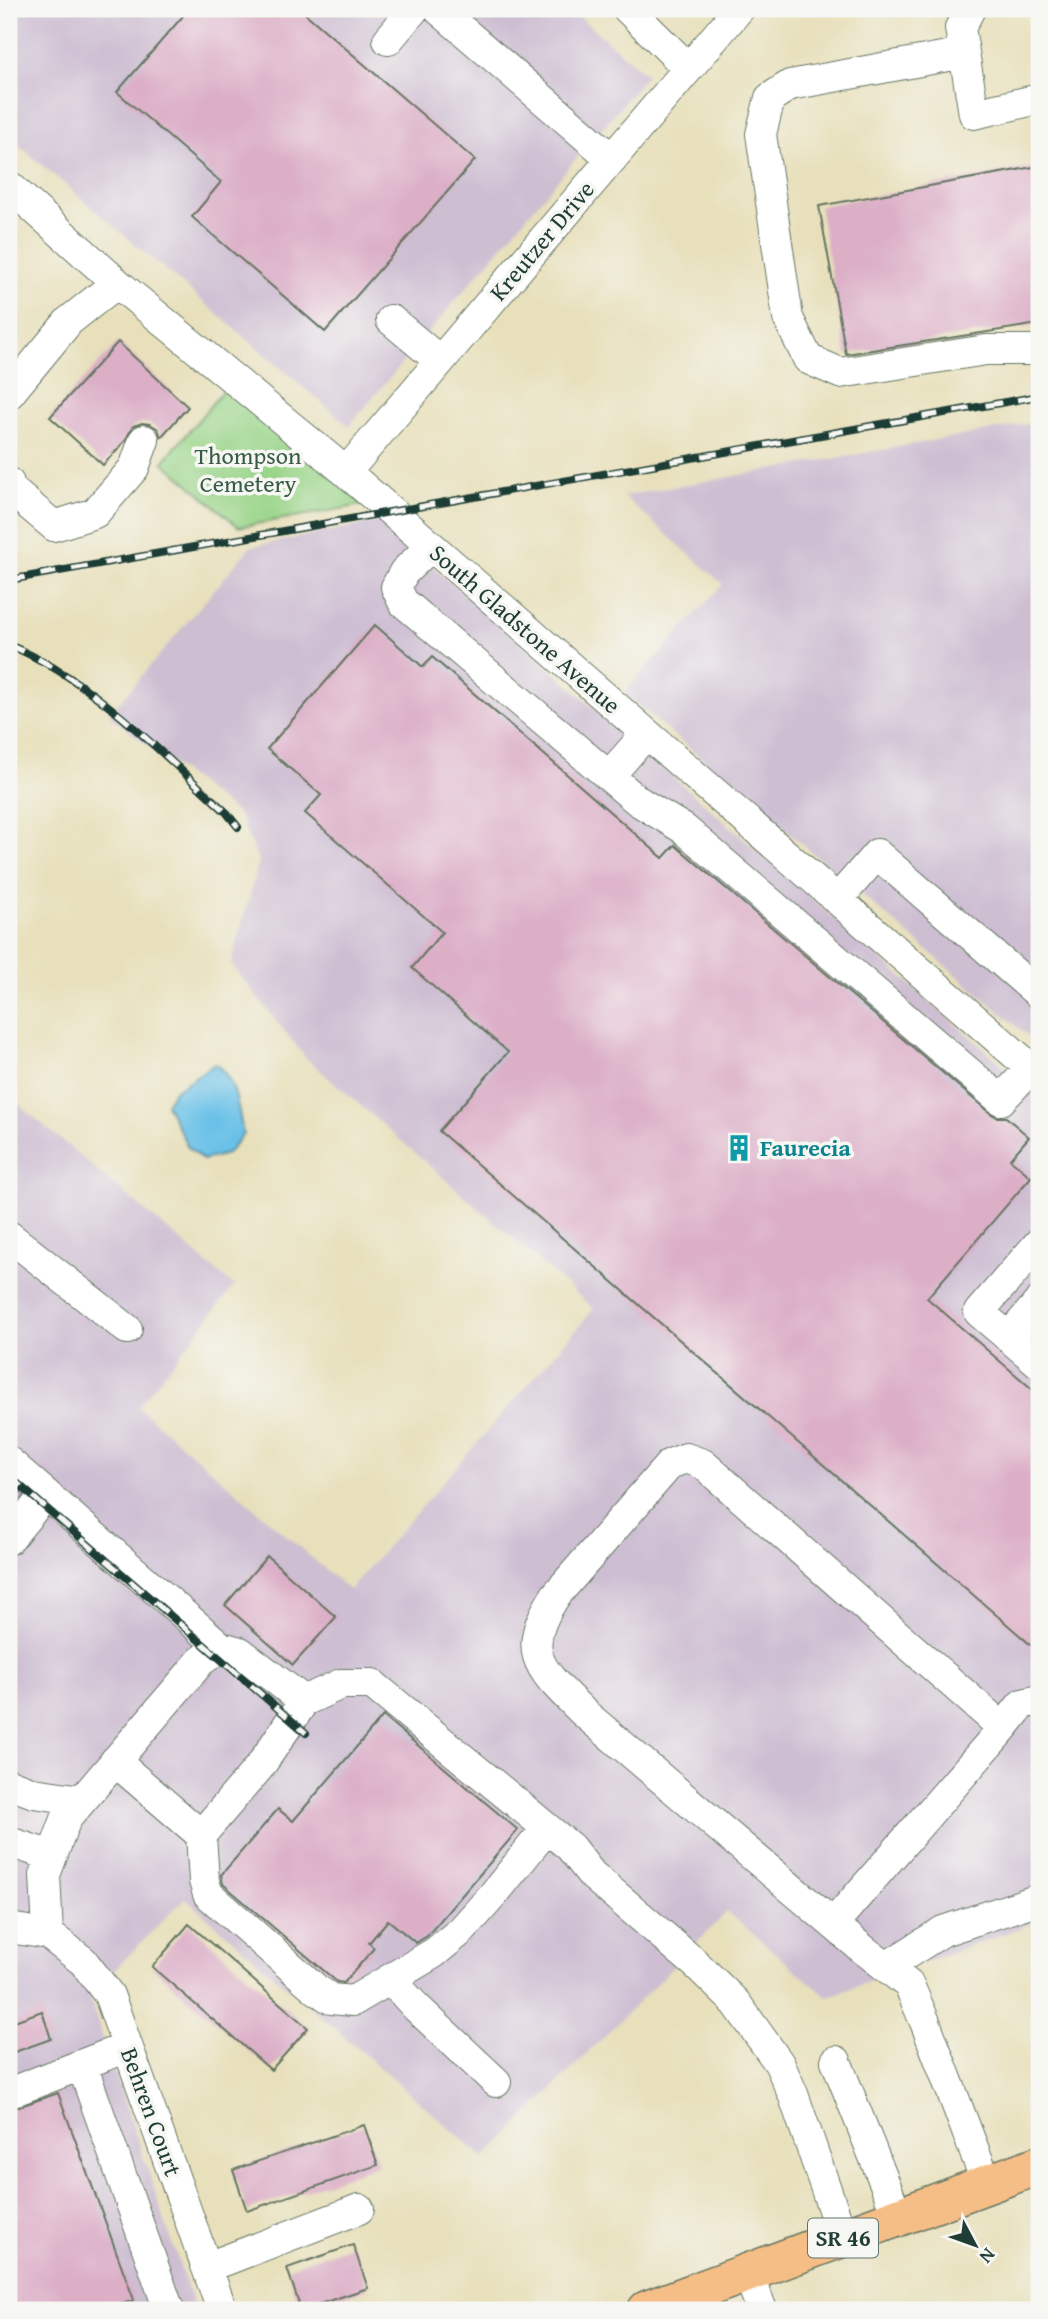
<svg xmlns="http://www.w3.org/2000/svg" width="1048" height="2319" font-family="'Gentium Book Plus',serif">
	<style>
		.industrial { fill: #cdbed2 }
		.green { fill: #99d487; stroke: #5c885e; stroke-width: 2 }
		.water { fill: #6bc1e8; stroke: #457f8e; stroke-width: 2 }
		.building { fill: #dcafc7 }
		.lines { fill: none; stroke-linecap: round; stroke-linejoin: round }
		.minor-casing { stroke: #657663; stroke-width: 32 }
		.highway-casing { stroke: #657663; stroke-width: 41 }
		.minor { stroke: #fff; stroke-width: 30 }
		.highway { stroke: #f6be87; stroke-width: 38 }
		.rail-casing { stroke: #1f3d34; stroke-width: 8 }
		.rail { stroke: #f6f6f2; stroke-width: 5; stroke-dasharray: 16; stroke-linecap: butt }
		.labels { text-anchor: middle; stroke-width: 7; stroke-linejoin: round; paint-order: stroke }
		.shield { fill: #f6f6f2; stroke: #60746d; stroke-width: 2 }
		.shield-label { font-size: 23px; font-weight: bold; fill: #1f3d34 }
		.street-label { font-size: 24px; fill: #1f3d34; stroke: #f6f6f2 }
		.park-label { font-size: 24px; fill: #375b45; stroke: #f6f6f2 }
		.culture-label { font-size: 24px; font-weight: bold; fill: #0d838f; stroke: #f6f6f2; text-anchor: start }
	</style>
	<rect width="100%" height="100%" fill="#f6f6f2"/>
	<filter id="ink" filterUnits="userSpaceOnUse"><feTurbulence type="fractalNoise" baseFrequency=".0143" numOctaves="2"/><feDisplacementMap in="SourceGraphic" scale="14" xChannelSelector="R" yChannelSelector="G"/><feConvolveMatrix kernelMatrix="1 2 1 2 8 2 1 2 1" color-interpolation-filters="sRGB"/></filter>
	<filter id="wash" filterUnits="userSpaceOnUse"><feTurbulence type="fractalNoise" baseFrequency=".00686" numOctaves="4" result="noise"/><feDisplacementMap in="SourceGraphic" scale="28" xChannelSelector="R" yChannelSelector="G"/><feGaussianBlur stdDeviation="1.57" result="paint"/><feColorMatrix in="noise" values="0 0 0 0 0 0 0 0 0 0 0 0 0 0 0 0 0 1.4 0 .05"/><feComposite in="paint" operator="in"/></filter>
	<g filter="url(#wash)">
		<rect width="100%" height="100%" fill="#e8e0bb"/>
		<path class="industrial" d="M9 9H570L647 75 349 426 9 137Z
			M1039 422V1045L624 693 723 584 623 496Z
			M381 521 1039 1097V1921L827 1997 727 1912 484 2158 185 1898 89 1996 195 2310H9V1096L234 1286 138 1407 349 1590 594 1309 306 1058 231 964 259 862 239 815 109 715 250 547Z"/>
		<path class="green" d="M227 386 363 505 239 527 163 462Z"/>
		<path class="water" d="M215 1064C237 1079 238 1109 243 1134L227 1154 203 1160 188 1147 166 1104 174 1091Z"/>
		<g id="blocks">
			<path class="building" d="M189 9H300L475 160 325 332 192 217 221 182 117 92Z
				M1039 166V324L846 354 819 206Z
				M118 342 188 407 161 437 158 429 150 424 142 423 133 426 125 441 103 465 50 417Z
				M375 625 423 667 432 657 663 858 675 845 990 1113 997 1117H1006L1029 1137 1010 1159 1031 1177 927 1298 1039 1395V1652L439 1131 508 1052 412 968 442 932 305 813 321 795 267 749Z
				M267 1556 336 1617 293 1665 225 1605Z
				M383 1716 518 1830 427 1936 416 1943 388 1920 369 1943 374 1948 344 1983 337 1982 223 1884 221 1875 278 1809 293 1821Z
				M189 1924 308 2028 271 2070 152 1967Z
				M42 2011 51 2039 9 2054V2023Z
				M58 2093 134 2300 105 2310H9V2110Z
				M364 2125 378 2165 247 2211 233 2170Z
				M353 2245 368 2288 301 2310 287 2268Z"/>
		</g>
	</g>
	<g filter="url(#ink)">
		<use href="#blocks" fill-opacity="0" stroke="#657663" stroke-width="2"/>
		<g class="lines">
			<defs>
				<path id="minor" d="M438 9 612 159
					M628 9 688 68
					M970 9 960 28 974 114 1039 99
					M388 40 414 9
					M964 53 790 85 770 98 761 134 788 318 808 359 840 373 986 350H1039
					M9 186 117 283 346 472 1039 1075
					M391 320 440 361
					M9 394 69 321 117 283
					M346 472 739 9
					M9 483V488L54 526 95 513 134 468 144 440
					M430 547 404 572 396 587 403 602 638 801 684 829 1001 1100 1031 1068
					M609 776 646 734
					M837 900 877 854 1039 994
					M9 1236 127 1329
					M1039 1243 979 1312 1039 1363
					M1009 1337 1039 1302
					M9 1462 221 1647
					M9 1539 46 1494
					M115 1761 201 1835 204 1881 208 1894 316 1989 331 1999 353 2001 434 1953 462 1930 493 1895 546 1829
					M9 1784 34 1793 82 1800
					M201 1835 261 1765 304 1701
					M9 1842 52 1856
					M833 1924 1003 1728
					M9 1928 48 1934 83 1961 109 1995 222 2310
					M48 1934 45 1875 66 1819 201 1661 221 1647 240 1652 304 1701 341 1684H372L570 1847 592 1875 696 1964 736 2003 779 2063 793 2094 843 2238
					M886 1967 943 1931 1039 1899
					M391 1980 416 2007 496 2082
					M836 2061 898 2217
					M82 2065 169 2310
					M9 2093 127 2047
					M987 2184 925 2022 909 1985 859 1946 584 1713C541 1670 517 1654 556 1595L670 1464 686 1458 703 1464 1003 1728 1022 1704 1035 1701 1039 1703
					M208 2267 359 2209
					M748 2273 762 2310"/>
				<path id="highway" d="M647 2310 1039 2165"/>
			</defs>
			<use href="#minor" class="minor-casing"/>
			<use href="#highway" class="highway-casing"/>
			<use href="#minor" class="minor"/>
			<use href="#highway" class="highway"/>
			<defs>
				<path id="rail" d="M9 580 1039 396
					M9 645C93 680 159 751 226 812L238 827
					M9 1476 306 1733"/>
			</defs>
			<use href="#rail" class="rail-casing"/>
			<use href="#rail" class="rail"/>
		</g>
	</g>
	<defs>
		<symbol id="building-bare" viewBox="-9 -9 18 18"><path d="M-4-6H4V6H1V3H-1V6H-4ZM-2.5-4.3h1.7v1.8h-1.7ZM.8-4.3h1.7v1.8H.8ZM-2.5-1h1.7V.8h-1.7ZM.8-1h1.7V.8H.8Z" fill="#0f9aa8" stroke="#f6f6f2" stroke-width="2.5" paint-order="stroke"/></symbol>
	</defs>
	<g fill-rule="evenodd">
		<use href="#building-bare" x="720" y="1129" width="38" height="38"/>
	</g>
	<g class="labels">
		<rect class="shield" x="808" y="2218.5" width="70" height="39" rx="5"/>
		<g class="shield-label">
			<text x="843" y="2246">SR 46</text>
		</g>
		<g class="street-label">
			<text transform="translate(542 241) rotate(-50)" y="8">Kreutzer Drive</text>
			<text transform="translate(525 629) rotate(41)" y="8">South Gladstone Avenue</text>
			<text transform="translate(151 2112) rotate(70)" y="8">Behren Court</text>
		</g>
		<g class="park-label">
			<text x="248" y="464">Thompson<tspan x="248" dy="28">Cemetery</tspan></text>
		</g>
		<g class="culture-label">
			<text x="760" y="1156">Faurecia</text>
		</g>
	</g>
	<rect width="1048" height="2319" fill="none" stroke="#f6f6f2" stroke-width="35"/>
	<g transform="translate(975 2245) rotate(131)" stroke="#f6f6f2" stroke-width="5" paint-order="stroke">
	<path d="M0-5L12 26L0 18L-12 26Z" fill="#1f3d34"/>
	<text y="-10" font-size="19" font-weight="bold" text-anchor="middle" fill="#1f3d34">N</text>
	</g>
</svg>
